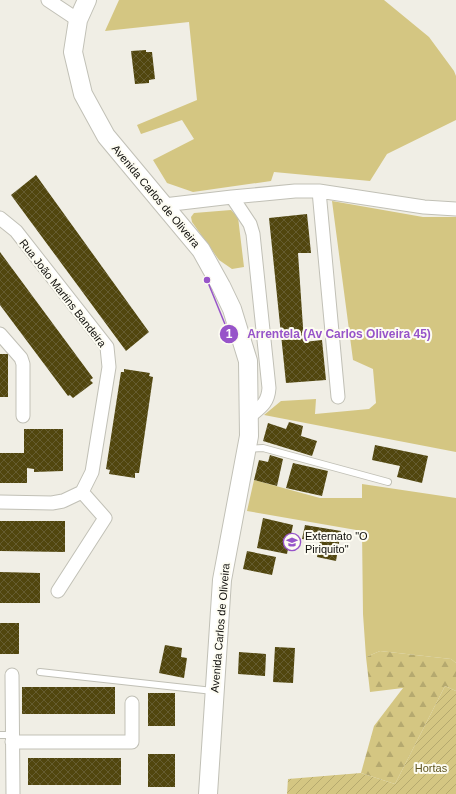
<svg xmlns="http://www.w3.org/2000/svg" width="456" height="794" font-family="Helvetica,sans-serif">
	<style>
		.grass { fill: #d4c682 }
		.forest { fill: url(#forest-firs) }
		.garden { fill: url(#garden-furrows) }
		.building { fill: url(#building-cross-hatch) }
		.lines { fill: none; stroke-linecap: round; stroke-linejoin: round }
		.service-casing { stroke: #c1c0b6; stroke-width: 8 }
		.minor-casing { stroke: #c1c0b6; stroke-width: 15 }
		.secondary-casing { stroke: #c1c0b6; stroke-width: 20 }
		.service { stroke: #fff; stroke-width: 6 }
		.minor { stroke: #fff; stroke-width: 13 }
		.secondary { stroke: #fff; stroke-width: 18 }
		.labels { text-anchor: middle; stroke-width: 4; stroke-linejoin: round; paint-order: stroke }
		.street-label { font-size: 11px; fill: #0e0d0a; stroke: #fdfcf2 }
		.poi-label { font-size: 11px; fill: #0e0d0a; stroke: #fdfcf2; text-anchor: start }
		.park-label { font-size: 11px; fill: #5e541e; stroke: #fdfcf2 }
		.leader { fill: none; stroke: #9754c9; stroke-width: 1.5 }
		.callout-dot { fill: #9754c9; stroke: #fdfcf2; stroke-width: 1.5 }
		.mark-label { font-size: 12px; text-anchor: middle; font-weight: bold; fill: #fff }
		.callout-label { font-size: 12px; text-anchor: middle; font-weight: bold; fill: #9754c9; stroke: #fdfcf2; stroke-width: 4; stroke-linejoin: round; paint-order: stroke }
	</style>
	<defs>
		<pattern id="forest-firs" width="22" height="20" patternUnits="userSpaceOnUse"><rect width="22" height="20" fill="#d4c682"/><path d="M5 1l3.5 6h-7zM16 11l3.5 6h-7z" fill="#b5a96f"/></pattern>
		<pattern id="garden-furrows" width="10" height="10" patternUnits="userSpaceOnUse"><rect width="10" height="10" fill="#d4c682"/><path d="M-1 1l2-2M0 10L10 0M9 11l2-2" fill="none" stroke="#b5a96f"/></pattern>
		<pattern id="building-cross-hatch" width="8" height="8" patternUnits="userSpaceOnUse"><rect width="8" height="8" fill="#51460e"/><path d="M0 0l8 8M0 8l8-8" fill="none" stroke="#655c30"/></pattern>
	</defs>
	<rect width="100%" height="100%" fill="#f0eee5"/>
	<path class="grass" d="M119 0H384L429 37 454 71 456 76V120L387 154 370 181 274 172 271 181 193 192 167 183 153 160 194 139 182 120 141 134 137 125 197 100 189 22 105 31Z
		M332 201 423 217H456V452L264 415 281 401 316 399 315 414 369 409 376 403 373 369 353 360Z
		M231 210 238 217 244 267 232 269 219 260 192 222 191 217 194 213Z
		M254 480 320 498H362V484L456 498V663L451 659 380 651 366 657 363 614 362 531 247 511Z"/>
	<path class="forest" d="M380 651 451 659 456 663V691L445 686 395 784 361 773 374 726 403 688 370 692 366 657Z"/>
	<path class="garden" d="M445 686 456 691V794H287L288 779 361 773 395 784Z"/>
	<path class="building" d="M146 50V52H152L155 79 149 80V83L135 84 131 51Z
		M36 175 149 332 126 351 11 195Z
		M307 214 311 253H298L304 342 322 340 326 380 286 383 269 218Z
		M0 252 93 378 90 380 93 383 73 398 70 395 68 396 0 305Z
		M0 354H8V397H0Z
		M124 369 150 373 149 376 153 377 139 473H135V478L109 474 110 470 106 469 121 372H124Z
		M289 422 303 426 301 436 317 441 312 456 263 441 268 423 286 429Z
		M24 429H63V471L34 472V469L27 468V483H0V453H24Z
		M375 445 428 456 422 483 397 477 400 466 372 460Z
		M270 455 283 459 277 486 254 480 259 460 268 462Z
		M293 463 328 471 322 496 286 488Z
		M263 518 293 525 287 554 257 548Z
		M0 521H65V552L0 551Z
		M305 525 341 531 336 561 317 557 320 541 302 539Z
		M247 551 276 557 272 575 243 569Z
		M0 572 40 573V603H0Z
		M0 623H19V654H0Z
		M165 645 182 648 181 657 187 658 184 678 159 673Z
		M275 647 295 648 293 683 273 682Z
		M239 652 266 654 265 676 238 674Z
		M22 687H115V714H22Z
		M148 693H175V726H148Z
		M148 754H175V787H148Z
		M28 758H121V785H28Z"/>
	<g class="lines">
		<defs>
			<path id="service" d="M248 449 263 448 388 482
				M40 672 213 691
				M0 735H12"/>
			<path id="minor" d="M48 0 78 20
				M319 191 338 397
				M232 197 250 224 253 234 269 388C268 403 261 407 250 416
				M164 205 232 197 295 191H319L424 207 456 209
				M0 218 16 231 107 347 109 367 92 472 82 492
				M0 334 21 358 23 364V416
				M0 502 52 503 63 501 82 492
				M58 591 105 518 82 492
				M12 675 13 794
				M12 742H132V703"/>
			<path id="secondary" d="M87 0 78 20 73 52 83 94 106 136 201 250 221 286 232 309 248 361 249 436 222 580 208 794"/>
		</defs>
		<use href="#service" class="service-casing"/>
		<use href="#minor" class="minor-casing"/>
		<use href="#secondary" class="secondary-casing"/>
		<use href="#service" class="service"/>
		<use href="#minor" class="minor"/>
		<use href="#secondary" class="secondary"/>
	</g>
	<defs>
		<symbol id="school-ring" viewBox="-11 -11 22 22"><circle r="9.5" fill="#fdfcf2" stroke="#9754c9" stroke-width="1.5"/><path d="M0-5L7-2L0 1L-7-2ZM-4 1L0 2.5L4 1V4Q0 6-4 4Z" fill="#9754c9"/></symbol>
	</defs>
	<g fill-rule="evenodd">
		<use href="#school-ring" x="282" y="532" width="20" height="20"/>
	</g>
	<g class="labels">
		<g class="street-label">
			<text transform="translate(156 196) rotate(50)" y="4">Avenida Carlos de Oliveira</text>
			<text transform="translate(63 293) rotate(52)" y="4">Rua João Martins Bandeira</text>
			<text transform="translate(220 628) rotate(-85)" y="4">Avenida Carlos de Oliveira</text>
		</g>
		<g class="poi-label">
			<text x="305" y="540">Externato "O<tspan x="305" dy="13">Piriquito"</tspan></text>
		</g>
		<g class="park-label">
			<text x="431" y="772">Hortas</text>
		</g>
	</g>
	<path class="leader" d="M207 280L229 334"/>
	<g class="callout-dot">
		<circle cx="207" cy="280" r="4"/>
		<circle cx="229" cy="334" r="10"/>
	</g>
	<g class="mark-label">
		<text x="229" y="338">1</text>
	</g>
	<g class="callout-label">
		<text x="339" y="338">Arrentela (Av Carlos Oliveira 45)</text>
	</g>
</svg>
